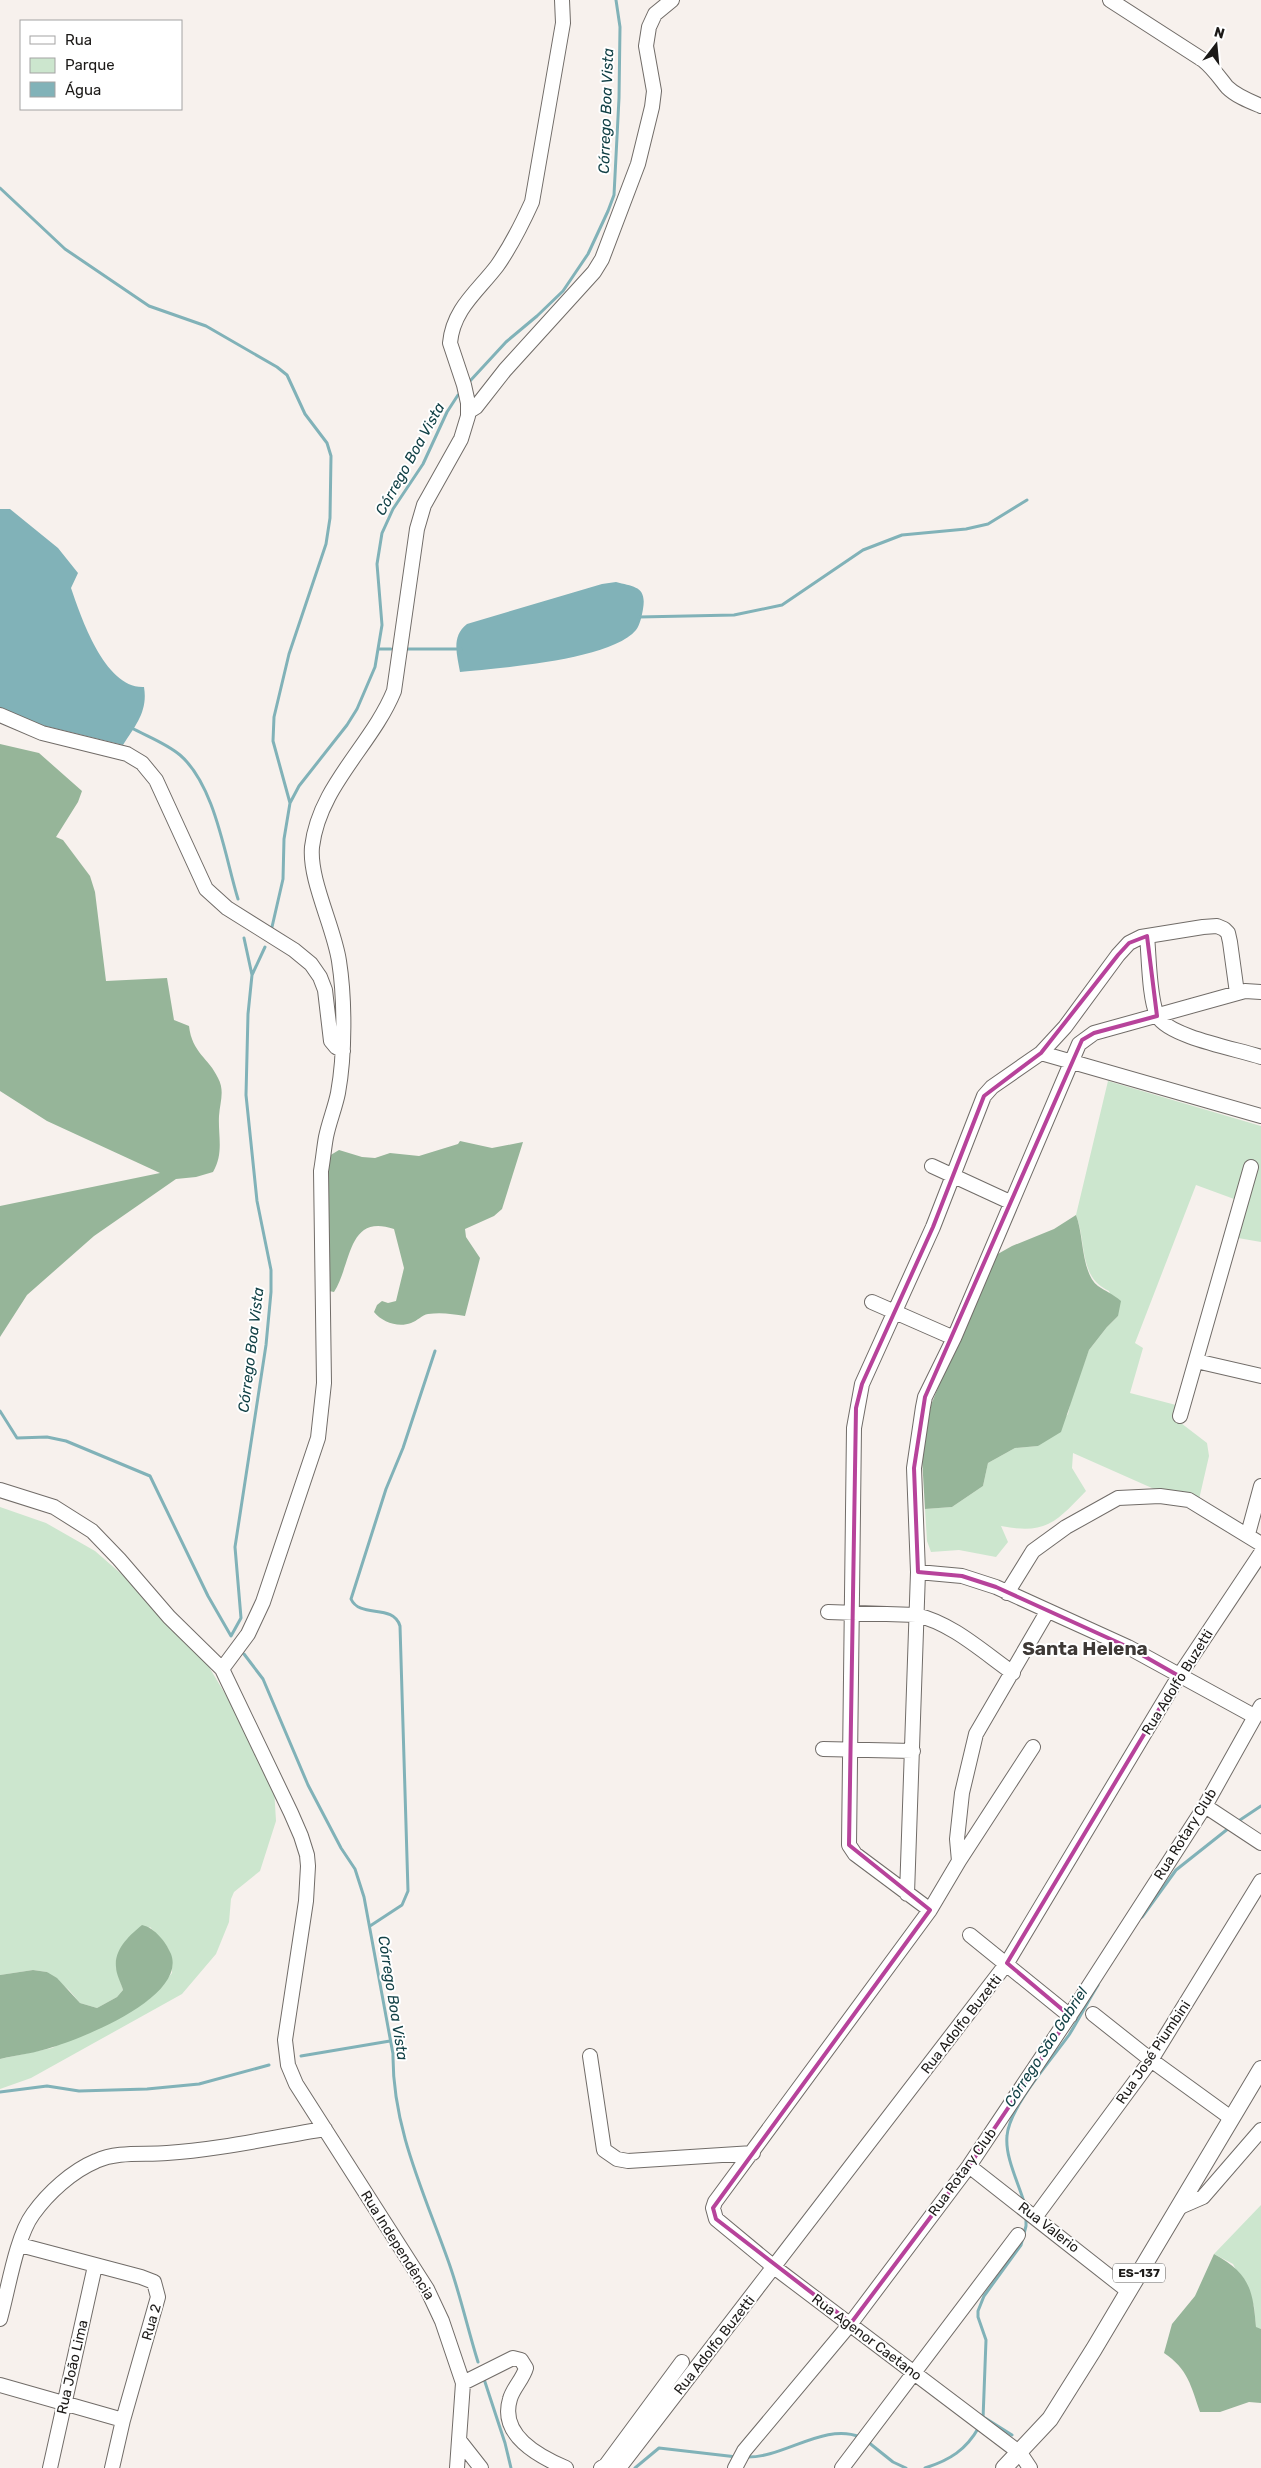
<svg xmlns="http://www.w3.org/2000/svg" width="1261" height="2468" font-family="Rubik,sans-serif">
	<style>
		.green { fill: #cce6ce }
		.forest { fill: #96b599 }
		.water { fill: #81b2b8 }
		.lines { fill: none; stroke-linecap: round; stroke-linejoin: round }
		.stream { stroke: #81b2b8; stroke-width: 3 }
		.minor-casing { stroke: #716c68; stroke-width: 16 }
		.major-casing { stroke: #716c68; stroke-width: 18 }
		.minor { stroke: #fff; stroke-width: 14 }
		.major { stroke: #fff; stroke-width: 16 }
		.marked { fill: none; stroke: #b7439b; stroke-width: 4; stroke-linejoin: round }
		.labels { text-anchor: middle; stroke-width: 4; stroke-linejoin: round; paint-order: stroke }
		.shield { fill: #fff; stroke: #605f5d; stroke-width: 1 }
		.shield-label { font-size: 12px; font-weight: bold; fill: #1c1a18 }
		.street-label { font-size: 14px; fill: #1c1a18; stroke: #fff }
		.water-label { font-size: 15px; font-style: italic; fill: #124146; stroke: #fff }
		.district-label { font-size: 19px; font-weight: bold; fill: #3e3936; stroke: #fff }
	</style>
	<rect width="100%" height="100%" fill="#f7f1ed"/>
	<path class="green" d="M1108 1081 1261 1126V1242L1238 1238 1245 1203 1196 1185 1135 1343 1143 1348 1130 1393 1176 1405 1177 1420 1207 1443 1209 1456 1197 1508 1073 1453 1072 1468 1086 1491C1056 1522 1046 1535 1001 1526L1008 1542 996 1557 959 1550 931 1552 927 1541 925 1509 952 1507 983 1486 988 1463 1015 1448 1038 1446 1068 1414 1072 1395 1089 1350 1107 1327 1118 1316 1109 1291C1078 1277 1087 1243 1076 1215Z
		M0 1507 46 1523 95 1551 188 1632 254 1742 274 1788 276 1821 260 1871 234 1892 231 1899 229 1922 216 1954 182 1994 31 2078 0 2089V2059L52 2048 148 2000 172 1973 168 1948 150 1927 116 1967 123 1990 117 1997 97 2008 80 2003 69 1990 47 1972 33 1970 0 1975Z
		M1261 2205V2329L1256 2328 1254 2306 1233 2264 1214 2254Z"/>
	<path class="forest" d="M0 744 39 753 82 791 78 802 56 837 63 840 90 876 95 892 106 981 167 978 174 1020 189 1026C192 1053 209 1058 218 1078 225 1091 220 1102 219 1116 218 1136 224 1153 213 1172L196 1177 176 1179 94 1236 27 1295 0 1337V1206L160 1173 47 1121 0 1091Z
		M460 1141 492 1148 523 1142 502 1209 494 1216 465 1229 466 1237 480 1258 465 1316C453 1314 441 1312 428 1314 422 1315 417 1321 411 1323 398 1328 382 1322 374 1312L377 1305 382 1301 388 1303 396 1301 404 1268 394 1229C347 1213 352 1264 334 1292L329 1291 321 1277 329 1156 339 1150 362 1157 375 1158 390 1153 419 1156 458 1144Z
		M1076 1215C1084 1235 1081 1273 1098 1286 1105 1291 1113 1294 1121 1301L1118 1316 1107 1327 1089 1350 1061 1432 1038 1446 1015 1448 988 1463 983 1486 952 1507 925 1509 922 1458 931 1405 957 1340 996 1255 1012 1246 1054 1229Z
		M142 1925C155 1928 166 1942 171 1954 187 1997 83 2038 53 2047 36 2053 17 2055 0 2059V1975L33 1970 47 1972 57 1978 80 2003 97 2008 117 1997 123 1990C121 1983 116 1974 116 1967 114 1949 130 1935 142 1925Z
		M1214 2254C1249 2273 1253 2289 1256 2327L1261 2329V2403L1249 2402 1220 2412H1200C1191 2386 1188 2369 1164 2353L1172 2324 1195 2296Z"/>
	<path class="water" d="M0 509H10L58 548 78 573 71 588C81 617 105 689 144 687 148 711 136 725 123 745L29 722 0 708Z
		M616 582C634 587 647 586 643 609 642 615 640 625 636 630 611 660 500 668 460 672 457 655 451 636 467 624L602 584Z"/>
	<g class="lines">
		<path class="stream" d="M0 188 65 249 149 306 206 326 277 367 287 375 305 414 327 443 331 456 330 518 326 544 289 654 274 717 273 741 290 803
			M470 381 506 342 537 316 563 291 588 254 608 211 614 195 619 98 620 27 616 0
			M639 617 734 615 782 605 863 550 902 535 966 529 988 524 1027 500
			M379 649H391
			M405 649H461
			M130 727C146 736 166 743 180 755 215 785 225 857 238 899
			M272 927 283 879 284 839 290 803 299 786 347 725 357 709 375 667 382 625 377 564 382 533 393 509 423 464 447 412 458 395
			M244 938 252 975
			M0 1411 17 1438 47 1437 66 1441 150 1476 208 1596 231 1636 241 1618 235 1547 266 1345 271 1292V1270L257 1201 246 1095 248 1014 252 975 265 947
			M244 1654 263 1679 308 1785 341 1848 355 1869 364 1897 393 2054C392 2129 426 2197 450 2266 461 2298 468 2330 478 2362
			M1237 1822 1261 1806
			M1142 1917 1176 1870 1229 1828
			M370 1926 402 1905 408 1891 400 1626C393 1603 360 1619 351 1599L386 1489 403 1448 435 1351
			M301 2056 390 2041
			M0 2092 47 2086 79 2091 147 2089 199 2084 269 2065
			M1024 2202C1018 2182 1005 2157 1007 2136 1009 2107 1052 2059 1069 2035 1079 2019 1088 2001 1098 1985
			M484 2379 505 2443 511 2468
			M985 2418 1012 2435
			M983 2419 986 2340 978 2317V2311L984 2296 1021 2245 1026 2226V2216
			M868 2442 893 2462 906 2468
			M745 2457C783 2459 824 2422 860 2437
			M635 2468 659 2448 737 2457
			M925 2468C950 2460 966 2450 979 2427"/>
		<defs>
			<path id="minor" d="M1110 0 1203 60C1213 68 1219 77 1227 87 1236 96 1249 101 1261 106
				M468 412 476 407 505 370 594 272 602 259 638 164 652 107 654 91 646 46 649 27 655 14 672 0
				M0 715 42 733 127 754 142 763 156 780 206 889 227 908 294 950 311 964 320 977 325 990 331 1041 336 1047 343 1051
				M1147 936C1149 955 1149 1001 1158 1017 1170 1037 1237 1049 1261 1057
				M1041 1053 1261 1116
				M932 1166 1010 1202
				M872 1302 954 1338
				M1196 1361 1261 1376
				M1180 1416 1251 1167
				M0 1490 54 1507 92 1531 119 1559 169 1617 222 1669 291 1813 301 1836 307 1855 308 1866 306 1901 285 2040 288 2065 296 2084 427 2289 442 2321 463 2383 457 2468
				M1248 1534 1261 1486
				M918 1572 962 1576 996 1587 1128 1647 1254 1716
				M1007 1593 1033 1551 1066 1527 1118 1498 1160 1496 1189 1500 1261 1544
				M828 1612 916 1615C952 1623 983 1652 1013 1673
				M222 1669 248 1634 263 1602 318 1438 324 1383 321 1171C323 1160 324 1148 326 1137 329 1122 335 1108 338 1093 345 1055 345 999 339 961 334 927 309 880 312 847 319 786 372 745 394 691L417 529 424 505 461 439 468 416V403L464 385 450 343C453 309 478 291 497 266 511 246 522 224 532 202L563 23 562 0
				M823 1749 913 1751
				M1205 1806 1261 1843
				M959 1861 957 1839 962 1793 976 1734 1047 1612
				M907 1894 918 1572 914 1468 923 1407 925 1397 954 1338 1079 1044 1094 1033 1245 991 1261 992
				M930 1910 855 1854 849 1845 854 1428 862 1384 933 1227 984 1096 992 1087 1041 1053 1065 1027 1118 955 1129 943 1141 937 1203 927 1217 926 1224 929 1228 933 1230 942 1237 993
				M970 1935 1070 2016
				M1093 2014 1151 2060 1231 2118
				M590 2056 604 2150 617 2159 628 2161 753 2153
				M969 2166 1128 2291
				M1180 2207 1203 2197 1261 2130
				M1036 2216 1151 2060 1261 1881
				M20 2245 141 2277 154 2282 158 2297 123 2420 112 2468
				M0 2319C8 2291 16 2237 33 2214 48 2193 72 2171 96 2161 118 2151 144 2155 167 2153 218 2150 274 2137 325 2129
				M463 2383 513 2358 521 2360 526 2368C523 2379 513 2388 510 2399 499 2435 538 2456 566 2468
				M0 2385 123 2420
				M459 2440 481 2468
				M50 2468 95 2266
				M601 2468 606 2465 682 2362
				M619 2468 1007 1963 1179 1676 1261 1553
				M735 2468 744 2451 851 2323 969 2166 1078 2003 1205 1806 1261 1706
				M842 2468 1018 2235
				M1030 2468 1020 2453 774 2267 716 2219 713 2208 715 2202 930 1910 959 1861 1033 1747"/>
			<path id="major" d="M1004 2468 1050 2419 1094 2349 1261 2069"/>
		</defs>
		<use href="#minor" class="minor-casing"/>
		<use href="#major" class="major-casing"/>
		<use href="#minor" class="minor"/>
		<use href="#major" class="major"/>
	</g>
	<path class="marked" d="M1147 936 1157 1016 1094 1033 1082 1040 925 1397 914 1468 918 1572 962 1576 996 1587 1128 1647 1179 1676 1007 1963 1070 2016 969 2166 851 2323 716 2219 713 2208 930 1910 849 1845 856 1408 862 1384 933 1227 984 1096 1041 1053 1118 955 1129 943Z"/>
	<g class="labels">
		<rect class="shield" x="1113" y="2263.5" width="52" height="19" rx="4"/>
		<g class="shield-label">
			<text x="1139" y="2277">ES-137</text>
		</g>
		<g class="street-label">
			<text transform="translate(1177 1682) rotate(-58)" y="5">Rua Adolfo Buzetti</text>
			<text transform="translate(1185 1834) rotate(-58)" y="5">Rua Rotary Club</text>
			<text transform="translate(961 2024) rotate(-52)" y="5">Rua Adolfo Buzetti</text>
			<text transform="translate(1153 2052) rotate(-56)" y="5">Rua José Piumbini</text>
			<text transform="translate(962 2172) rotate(-54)" y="5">Rua Rotary Club</text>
			<text transform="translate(1049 2227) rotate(38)" y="5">Rua Valerio</text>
			<text transform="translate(398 2245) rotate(58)" y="5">Rua Independência</text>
			<text transform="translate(151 2322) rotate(-74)" y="5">Rua 2</text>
			<text transform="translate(867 2337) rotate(37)" y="5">Rua Agenor Caetano</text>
			<text transform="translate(714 2345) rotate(-52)" y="5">Rua Adolfo Buzetti</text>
			<text transform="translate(72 2367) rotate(-77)" y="5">Rua João Lima</text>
		</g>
		<g class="water-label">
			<text transform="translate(606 111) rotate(-88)" y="5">Córrego Boa Vista</text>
			<text transform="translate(410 459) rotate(-61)" y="5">Córrego Boa Vista</text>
			<text transform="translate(251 1350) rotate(-83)" y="5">Córrego Boa Vista</text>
			<text transform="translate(393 1998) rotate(81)" y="5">Córrego Boa Vista</text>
			<text transform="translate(1046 2047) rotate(-57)" y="5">Córrego São Gabriel</text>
		</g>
		<g class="district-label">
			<text x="1085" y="1655">Santa Helena</text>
		</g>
	</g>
	<rect x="20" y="20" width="162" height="90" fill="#ffffff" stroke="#a4a3a3"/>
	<rect x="30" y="36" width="25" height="8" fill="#ffffff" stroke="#a4a3a3"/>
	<text x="65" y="45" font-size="15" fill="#1c1a18">Rua</text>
	<rect x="30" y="58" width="25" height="15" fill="#cce6ce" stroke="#a4a3a3"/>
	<text x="65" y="70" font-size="15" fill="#1c1a18">Parque</text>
	<rect x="30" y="82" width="25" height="15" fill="#81b2b8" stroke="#a4a3a3"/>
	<text x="65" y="95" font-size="15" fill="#1c1a18">Água</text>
	<g transform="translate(1216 45) rotate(16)" stroke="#ffffff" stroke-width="4" paint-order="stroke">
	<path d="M0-4L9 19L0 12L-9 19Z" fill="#1c1a18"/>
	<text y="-8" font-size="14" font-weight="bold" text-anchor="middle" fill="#1c1a18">N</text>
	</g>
</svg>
